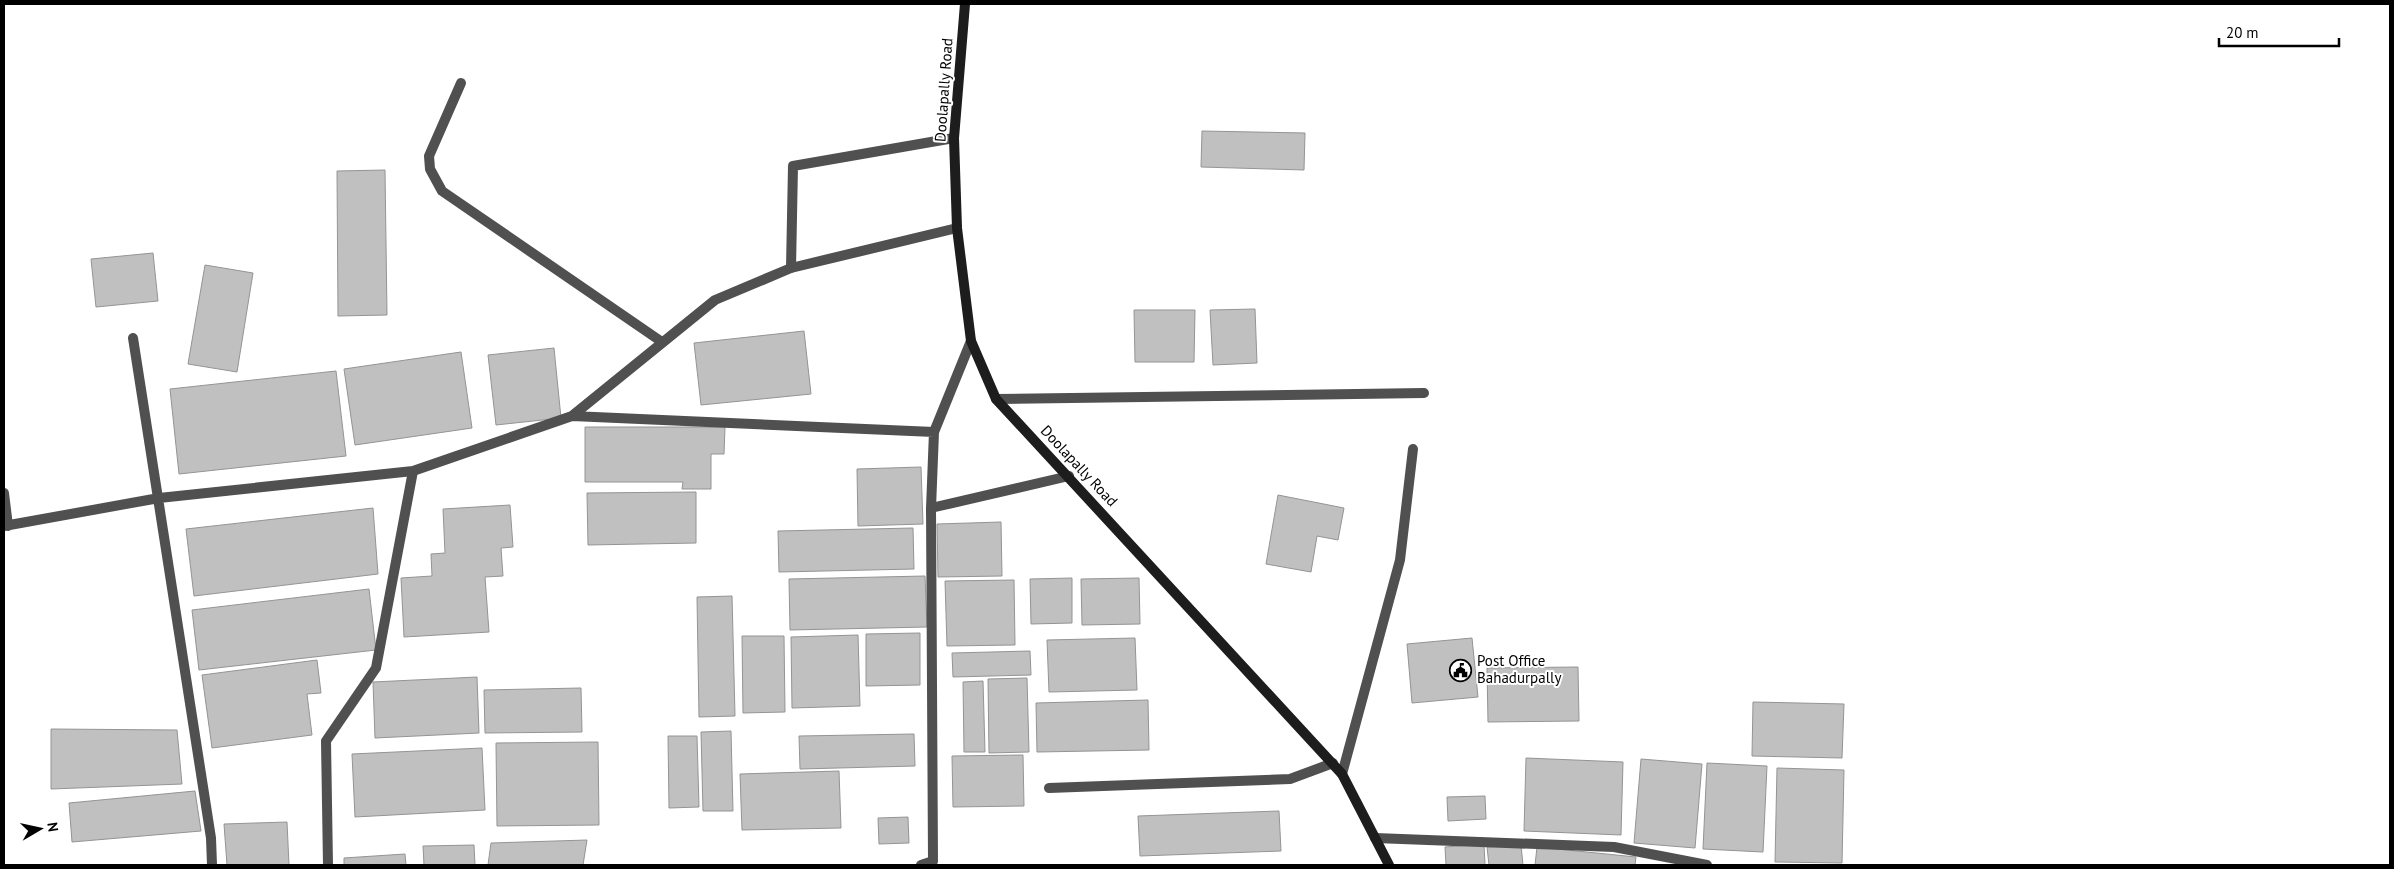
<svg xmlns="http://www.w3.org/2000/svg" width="2394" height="869" font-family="'PT Sans',sans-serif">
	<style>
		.building { fill: #c0c0c0; stroke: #949494 }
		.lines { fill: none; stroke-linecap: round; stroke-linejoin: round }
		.lane { stroke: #505050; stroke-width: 10 }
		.street { stroke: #505050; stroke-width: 10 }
		.secondary { stroke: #1d1d1d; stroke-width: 10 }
		.labels { text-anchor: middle; stroke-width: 4; stroke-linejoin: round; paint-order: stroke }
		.street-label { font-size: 15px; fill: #000; stroke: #fff }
		.poi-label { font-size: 15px; fill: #000; stroke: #fff; text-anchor: start }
	</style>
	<rect width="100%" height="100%" fill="#fff"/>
	<path class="building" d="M1202 131 1305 133 1304 170 1201 167Z
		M385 170 387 315 338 316 337 171Z
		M153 253 158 301 96 307 91 259Z
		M205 265 253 273 237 372 188 364Z
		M1255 309 1257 363 1213 365 1210 310Z
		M1134 310H1195L1194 362H1135Z
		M804 331 811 394 701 405 694 343Z
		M554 348 561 418 496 425 488 355Z
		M461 352 472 428 355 445 344 369Z
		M336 371 346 456 179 474 170 389Z
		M585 427H725L724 454H711V489H682L683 482H585Z
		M921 467 923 524 858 526 857 469Z
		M696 492V543L588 545 587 493Z
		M1278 495 1344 508 1338 540 1317 536 1311 572 1266 564Z
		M510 505 513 547 501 548 503 576 485 577 489 632 404 637 401 578 432 576 431 554 445 553 443 509Z
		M373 508 378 574 194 596 186 529Z
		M1001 522 1002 576 938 577 937 524Z
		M913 528 914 569 779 572 778 531Z
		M925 576 927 627 790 630 789 579Z
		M1072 578V623L1031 624 1030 579Z
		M1139 578 1140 624 1082 625 1081 579Z
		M1014 580 1015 645 947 646 945 581Z
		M369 589 376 650 199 670 192 610Z
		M732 596 735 716 699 717 697 597Z
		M920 633V685L866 686V634Z
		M858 635 860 706 792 708 791 637Z
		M742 636H784L785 712 743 713Z
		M1135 638 1137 690 1049 692 1047 640Z
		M1472 638 1478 697 1412 703 1407 644Z
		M1030 651 1031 675 953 677 952 653Z
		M317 660 321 693 307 694 312 735 212 748 202 675Z
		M1578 667 1579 721 1488 722 1487 668Z
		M477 677 479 733 375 738 373 682Z
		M1027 678 1029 752 989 753 988 679Z
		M983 681 985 752H964L963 682Z
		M581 688 582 732 485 733 484 690Z
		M1148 700 1149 750 1037 752 1036 703Z
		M1753 702 1844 704 1842 758 1752 756Z
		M51 729 177 730 182 784 51 789Z
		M731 731 733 811H703L701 732Z
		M914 734 915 766 800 769 799 736Z
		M668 736H697L699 807 669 808Z
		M598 742 599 825 497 826 496 743Z
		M482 748 485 810 355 817 352 754Z
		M1023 755 1024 806 953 807 952 756Z
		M1526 758 1623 762 1621 835 1524 831Z
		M1641 759 1702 764 1695 848 1634 843Z
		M1707 763 1767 766 1763 852 1703 849Z
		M1777 768 1844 770 1842 863 1775 862Z
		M839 771 841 828 742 830 740 774Z
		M195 791 201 831 72 842 69 803Z
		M1485 796 1486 819 1448 821 1447 797Z
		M1279 811 1281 851 1140 856 1138 816Z
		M908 817 909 843 879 844 878 818Z
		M287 822 289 865H227L224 824Z
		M587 840 583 865H488L491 843Z
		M1484 844 1485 865H1446L1445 847Z
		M474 845 475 865H424L423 846Z
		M1521 845 1523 865H1489L1487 847Z
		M1537 847 1636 857 1635 865H1535Z
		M405 854 406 865H344V858Z"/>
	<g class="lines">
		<path class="lane" d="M461 83 429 156 430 169 442 191 662 342
			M791 268 793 166 954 138"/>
		<path class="street" d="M133 338 211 838 212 865
			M996 399 1424 393
			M572 416 934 432
			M4 493 8 526
			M931 508 1069 476
			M4 526 159 498 413 471 572 416 715 300 791 268 957 228
			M1342 774 1400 560 1413 449
			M1049 788 1290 779 1333 763
			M1375 838 1614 847 1707 865
			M328 865 326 741 376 668 413 471
			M921 865 933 861 931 508 934 432 971 341"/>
		<path class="secondary" d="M965 4 954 138 957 228 971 341 996 399 1342 774 1389 865"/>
	</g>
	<defs>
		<symbol id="civic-ring" viewBox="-11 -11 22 22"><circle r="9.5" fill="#fff" stroke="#000" stroke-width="1.5"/><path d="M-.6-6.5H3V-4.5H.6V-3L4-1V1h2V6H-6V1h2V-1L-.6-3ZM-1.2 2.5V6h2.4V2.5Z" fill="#000"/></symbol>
	</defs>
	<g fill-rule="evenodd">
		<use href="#civic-ring" x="1448" y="658" width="25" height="25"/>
	</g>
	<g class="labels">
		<g class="street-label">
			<text transform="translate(944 90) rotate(-86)" y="5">Doolapally Road</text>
			<text transform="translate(1079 466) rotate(47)" y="5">Doolapally Road</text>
		</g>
		<g class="poi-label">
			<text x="1477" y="666">Post Office<tspan x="1477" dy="17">Bahadurpally</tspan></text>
		</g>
	</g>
	<rect width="2394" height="869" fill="none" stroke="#000000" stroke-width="10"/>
	<g transform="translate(40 829) rotate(81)" stroke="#ffffff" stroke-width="4" paint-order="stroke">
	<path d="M0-4L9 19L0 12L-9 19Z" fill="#000000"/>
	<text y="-8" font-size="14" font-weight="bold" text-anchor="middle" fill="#000000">N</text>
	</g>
	<path d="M2219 38v8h120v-8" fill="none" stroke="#000000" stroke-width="2.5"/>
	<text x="2226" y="38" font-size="15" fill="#000000" stroke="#ffffff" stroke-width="4" paint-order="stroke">20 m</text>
</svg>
